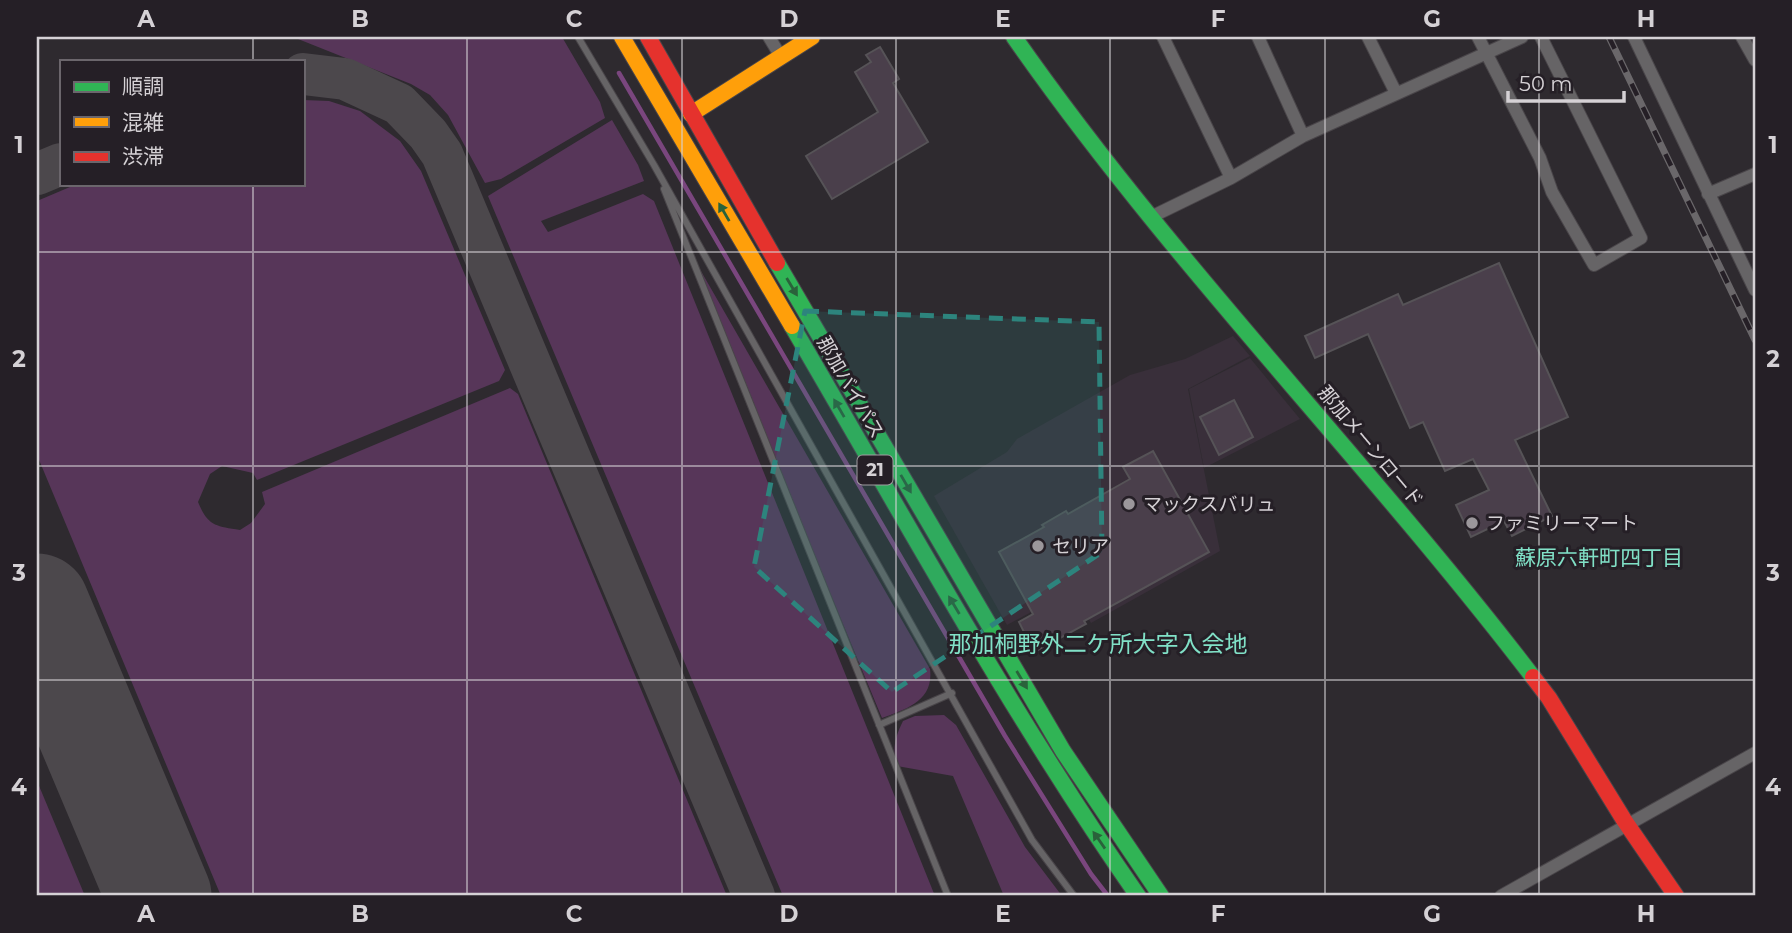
<svg xmlns="http://www.w3.org/2000/svg" width="1792" height="933" font-family="Montserrat,'Noto Sans JP',sans-serif">
	<style>
		.built { fill: #392f3a }
		.green { fill: #573659 }
		.lines { fill: none; stroke-linecap: round; stroke-linejoin: round }
		.stream { stroke: #7a467e; stroke-width: 4.5 }
		.taxiway { stroke: #4c484c; stroke-width: 42 }
		.runway { stroke: #4c484c; stroke-width: 105 }
		.building { fill: #4a3f4b; stroke: #565357; stroke-width: 2 }
		.lane-casing { stroke: #494549; stroke-width: 8 }
		.street-casing { stroke: #494549; stroke-width: 14 }
		.fast-casing { stroke: #494549; stroke-width: 18 }
		.slow-casing { stroke: #494549; stroke-width: 18 }
		.jam-casing { stroke: #494549; stroke-width: 18 }
		.lane { stroke: #666466; stroke-width: 6 }
		.street { stroke: #666466; stroke-width: 12 }
		.fast { stroke: #30b455; stroke-width: 16 }
		.slow { stroke: #ff9f0a; stroke-width: 16 }
		.jam { stroke: #e5322d; stroke-width: 16 }
		.rail-casing { stroke: #6a676a; stroke-width: 7 }
		.rail { stroke: #251f26; stroke-width: 4.5; stroke-dasharray: 13; stroke-linecap: butt }
		.oneway { fill: #2a623b }
		.marked { fill: #2d847d; fill-opacity: 0.2; stroke: #2d847d; stroke-width: 5; stroke-dasharray: 14 9; stroke-linejoin: round }
		.grid { fill: none; stroke: #d5d1d5; stroke-width: 2; stroke-opacity: 0.55 }
		.poi-dot { fill: #9b979b; stroke: #251f26; stroke-width: 2.5 }
		.labels { text-anchor: middle; stroke-width: 6; stroke-linejoin: round; paint-order: stroke }
		.shield { fill: #251f26; stroke: #a09ca0; stroke-width: 2 }
		.shield-label { font-size: 18px; font-weight: bold; fill: #d5d1d5 }
		.street-label { font-size: 19px; fill: #d5d1d5; stroke: #251f26 }
		.poi-label { font-size: 19px; fill: #d5d1d5; stroke: #251f26; text-anchor: start }
		.neighbourhood-label { font-size: 21px; fill: #81e1c7; stroke: #251f26 }
		.quarter-label { font-size: 23px; fill: #81e1c7; stroke: #251f26 }
		.neatline { fill: none; stroke: #d5d1d5; stroke-width: 2.5 }
		.grid-label { font-size: 23px; text-anchor: middle; font-weight: bold; fill: #d5d1d5 }
	</style>
	<rect width="100%" height="100%" fill="#2e2a2f"/>
	<path class="built" d="M1233 336 1250 356 1188 389 1220 551 1091 623 1072 590 1007 625 934 496 1007 452 1017 439 1130 375 1185 359Z
		M1250 358 1300 419 1204 468 1189 389Z"/>
	<path class="green" d="M293 37H562L600 102 605 118 501 179 485 183 448 115 430 95 411 84Z
		M303 100 329 101 360 111 400 141 421 171 505 370 499 381 257 480 253 473 222 466 210 474 198 502C208 526 215 526 240 530L251 523 265 504 262 492 510 388 518 394 727 896H221L37 455V201L77 184H303Z
		M612 120 638 165 644 181 541 221 548 232 643 194 654 201 935 896H783L488 196Z
		M698 266 930 669C934 701 906 709 882 718L695 268Z
		M944 715 956 725 1025 847 1062 896H1004L953 776 897 766C892 749 895 737 903 721L915 716Z
		M37 781 85 896H37Z"/>
	<g class="lines">
		<path class="stream" d="M619 73 1005 736 1091 874 1108 896"/>
		<path class="taxiway" d="M303 74 345 79 399 104 428 134 442 154 754 896
			M37 174 61 164"/>
		<path class="runway" d="M37 606 159 896"/>
	</g>
	<path class="building" d="M880 47 899 79 893 83 928 142 832 199 806 156 878 112 855 72 871 62 866 55Z
		M1499 263 1568 417 1515 440 1552 516 1512 536 1504 521 1471 537 1456 505 1489 490 1473 459 1445 471 1423 422 1410 428 1368 334 1315 358 1305 336 1398 294 1403 305Z
		M1234 400 1253 437 1219 455 1200 417Z
		M1153 451 1209 552 1084 621 1086 624 1029 655 1020 637 1025 634 1019 622 1033 614 999 552 1044 527 1042 525 1066 511 1068 514 1130 479 1123 467Z"/>
	<g class="lines">
		<defs>
			<path id="lane" d="M578 37 654 165 1032 840 1074 896
				M664 189 948 896
				M879 725 952 693"/>
			<path id="street" d="M769 37 781 57
				M1163 37 1231 178
				M1258 37 1303 136
				M1368 37 1396 93
				M1478 37 1540 158 1552 192 1594 265 1641 238 1541 37
				M1634 37 1755 290
				M1742 37 1755 60
				M1708 194 1755 174
				M1151 217 1231 178 1303 136 1522 37
				M1501 896 1755 753"/>
			<path id="fast" d="M1014 37C1171 262 1366 459 1533 677
				M777 263 1063 751 1161 896
				M792 326C904 517 1011 714 1138 896"/>
			<path id="slow" d="M622 37 792 326
				M691 114 812 37"/>
			<path id="jam" d="M648 37 777 263
				M1533 677 1549 698 1624 820 1676 896"/>
		</defs>
		<use href="#lane" class="lane-casing"/>
		<use href="#street" class="street-casing"/>
		<use href="#fast" class="fast-casing"/>
		<use href="#slow" class="slow-casing"/>
		<use href="#jam" class="jam-casing"/>
		<use href="#lane" class="lane"/>
		<use href="#street" class="street"/>
		<use href="#fast" class="fast"/>
		<use href="#slow" class="slow"/>
		<use href="#jam" class="jam"/>
		<defs>
			<path id="rail" d="M1609 37 1755 340"/>
		</defs>
		<use href="#rail" class="rail-casing"/>
		<use href="#rail" class="rail"/>
	</g>
	<defs><path id="oneway-solid" d="M-6-.8H1V-3.2L6.5 0L1 3.2V.8H-6Z" transform="scale(1.75)"/></defs>
	<g class="oneway">
		<use href="#oneway-solid" transform="translate(724 212) rotate(-120)"/>
		<use href="#oneway-solid" transform="translate(792 287) rotate(59)"/>
		<use href="#oneway-solid" transform="translate(839 408) rotate(-120)"/>
		<use href="#oneway-solid" transform="translate(906 484) rotate(60)"/>
		<use href="#oneway-solid" transform="translate(954 605) rotate(-121)"/>
		<use href="#oneway-solid" transform="translate(1022 680) rotate(59)"/>
		<use href="#oneway-solid" transform="translate(1099 840) rotate(-125)"/>
	</g>
	<path class="marked" d="M805 311 1099 322 1102 552 892 692 754 567Z"/>
	<path class="grid" d="M253 37V61M467 37V896M682 37V896M896 37V896M1110 37V896M1325 37V896M1539 37V896M253 184V896M37 252H1755M37 466H1755M37 680H1755"/>
	<g class="poi-dot">
		<circle cx="1129" cy="504" r="7"/>
		<circle cx="1472" cy="523" r="7"/>
		<circle cx="1038" cy="546" r="7"/>
	</g>
	<g class="labels">
		<rect class="shield" x="857.5" y="455.5" width="35" height="29" rx="5"/>
		<g class="shield-label">
			<text x="875" y="476">21</text>
		</g>
		<g class="street-label">
			<text transform="translate(851 387) rotate(60)" y="7">那加バイパス</text>
			<text transform="translate(1371 446) rotate(50)" y="7">那加メーンロード</text>
		</g>
		<g class="poi-label">
			<text x="1143" y="511">マックスバリュ</text>
			<text x="1486" y="530">ファミリーマート</text>
			<text x="1052" y="553">セリア</text>
		</g>
		<g class="neighbourhood-label">
			<text x="1599" y="565">蘇原六軒町四丁目</text>
		</g>
		<g class="quarter-label">
			<text x="1098" y="652">那加桐野外二ケ所大字入会地</text>
		</g>
	</g>
	<rect width="1792" height="933" fill="none" stroke="#251f26" stroke-width="77"/>
	<rect x="60" y="60" width="245" height="126" fill="#251f26" stroke="#6b666c" stroke-width="2"/>
	<rect x="74" y="82" width="35" height="10" fill="#30b455" stroke="#6b666c" stroke-width="2"/>
	<text x="122" y="94" font-size="21" fill="#d5d1d5">順調</text>
	<rect x="74" y="117" width="35" height="10" fill="#ff9f0a" stroke="#6b666c" stroke-width="2"/>
	<text x="122" y="130" font-size="21" fill="#d5d1d5">混雑</text>
	<rect x="74" y="152" width="35" height="10" fill="#e5322d" stroke="#6b666c" stroke-width="2"/>
	<text x="122" y="164" font-size="21" fill="#d5d1d5">渋滞</text>
	<path d="M1508 91v10h116v-10" fill="none" stroke="#d5d1d5" stroke-width="3.5"/>
	<text x="1519" y="91" font-size="21" fill="#d5d1d5" stroke="#251f26" stroke-width="5" paint-order="stroke">50 m</text>
	<rect x="38" y="38" width="1716" height="856" class="neatline"/>
	<g class="grid-label">
		<text x="146" y="27">A</text>
		<text x="360" y="27">B</text>
		<text x="574" y="27">C</text>
		<text x="789" y="27">D</text>
		<text x="1003" y="27">E</text>
		<text x="1218" y="27">F</text>
		<text x="1432" y="27">G</text>
		<text x="1646" y="27">H</text>
		<text x="19" y="153">1</text>
		<text x="1773" y="153">1</text>
		<text x="19" y="367">2</text>
		<text x="1773" y="367">2</text>
		<text x="19" y="581">3</text>
		<text x="1773" y="581">3</text>
		<text x="19" y="795">4</text>
		<text x="1773" y="795">4</text>
		<text x="146" y="922">A</text>
		<text x="360" y="922">B</text>
		<text x="574" y="922">C</text>
		<text x="789" y="922">D</text>
		<text x="1003" y="922">E</text>
		<text x="1218" y="922">F</text>
		<text x="1432" y="922">G</text>
		<text x="1646" y="922">H</text>
	</g>
</svg>
